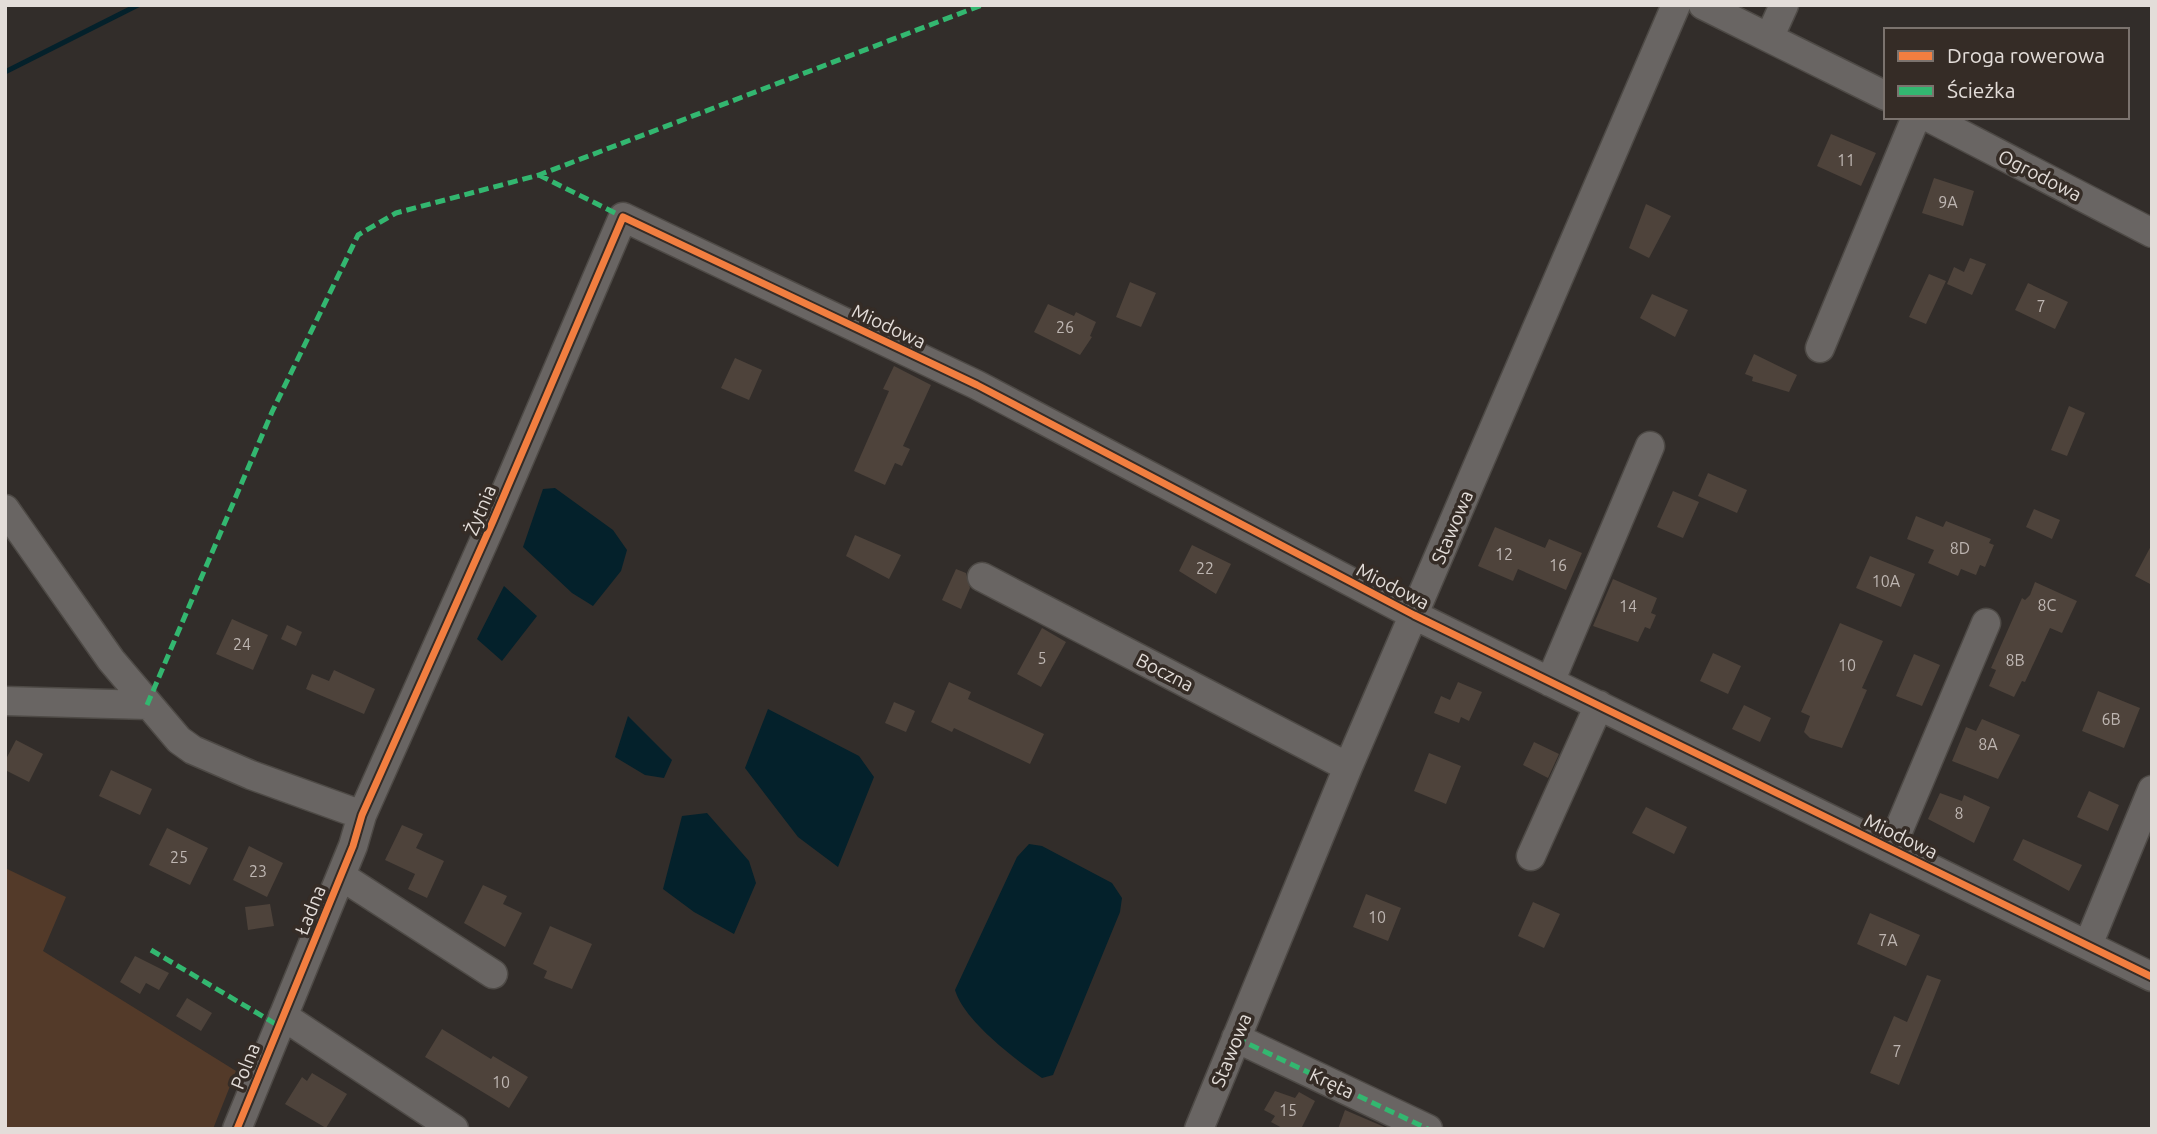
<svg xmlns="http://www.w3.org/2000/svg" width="2157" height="1134" font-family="Ubuntu,sans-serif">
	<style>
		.green { fill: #533a29 }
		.water { fill: #04212b }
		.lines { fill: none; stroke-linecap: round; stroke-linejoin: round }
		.stream { stroke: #04212b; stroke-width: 5 }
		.building { fill: #4e433b }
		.minor-casing { stroke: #4e4a46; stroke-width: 31 }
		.minor { stroke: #696563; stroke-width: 28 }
		.quiet { stroke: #33b770; stroke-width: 5; stroke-dasharray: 10 5; stroke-linecap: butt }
		.cycleway-casing { stroke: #352c26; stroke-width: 11 }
		.cycleway { stroke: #f27e40; stroke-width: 7 }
		.labels { text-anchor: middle; stroke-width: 7; stroke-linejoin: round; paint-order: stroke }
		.number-label { font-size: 16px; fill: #beb6b2 }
		.street-label { font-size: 19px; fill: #e3ddd9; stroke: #352c26 }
	</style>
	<rect width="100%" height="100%" fill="#322d2a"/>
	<path class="green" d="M5 868 66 897 43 951 236 1071 213 1129H5Z"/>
	<path class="water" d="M555 488 613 530 627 550 621 571 593 606 572 593 523 547 543 489Z
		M504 586 537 616 502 661 477 639Z
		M768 709 859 756 874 777 838 867 798 837 745 768Z
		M628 716 672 760 664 778 645 775 615 757Z
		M707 813 749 861 756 883 734 934 694 912 663 889 682 816Z
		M1029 844 1042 846 1112 883 1122 898 1120 912 1053 1075 1042 1078C1016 1060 964 1021 955 990L1017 857Z"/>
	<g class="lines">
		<path class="stream" d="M5 72 138 5"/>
	</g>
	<path class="building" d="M1831 134 1876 153 1861 186 1817 166Z
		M1934 178 1974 191 1963 226 1922 213Z
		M1646 204 1671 216 1649 258 1629 248Z
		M1970 258 1986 264 1972 295 1947 284 1954 267 1964 272Z
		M1929 274 1946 281 1926 324 1909 317Z
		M1130 282 1156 293 1141 327 1116 317Z
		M2028 283 2068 302 2055 329 2015 310Z
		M1652 294 1688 310 1675 337 1640 318Z
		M1048 304 1074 316 1076 312 1096 322 1090 336 1092 337 1080 355 1034 332Z
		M1754 354 1797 375 1789 392 1752 381 1753 377 1745 374Z
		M735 358 762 370 749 400 721 388Z
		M894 366 931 385 903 446 910 449 902 466 895 463 885 485 854 471 889 391 883 389Z
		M2069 406 2085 413 2067 456 2051 450Z
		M1708 473 1747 490 1737 513 1698 496Z
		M1673 491 1699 502 1683 538 1657 527Z
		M2034 509 2060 520 2052 539 2026 527Z
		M1916 516 1943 527 1946 521 1991 539 1989 543 1994 545 1985 567 1980 565 1976 575 1961 569 1958 576 1928 563 1934 550 1907 539Z
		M1495 527 1545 548 1549 539 1582 553 1566 590 1518 569 1513 581 1478 566Z
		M855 535 901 555 889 579 846 556Z
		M2152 544V585L2135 576Z
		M1192 545 1231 564 1216 594 1179 571Z
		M1870 556 1915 574 1901 607 1856 588Z
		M956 569 966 573 970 588 961 609 942 600Z
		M1613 579 1657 598 1651 613 1656 615 1650 629 1645 627 1638 642 1593 626Z
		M2035 582 2077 601 2062 633 2050 628 2025 682 2022 681 2014 697 1989 686 1996 670 1991 668 2022 598 2025 600 2030 595Z
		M232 619 268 635 253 670 216 654Z
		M1840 623 1883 641 1862 688 1867 690 1842 748 1810 738 1804 732 1810 716 1801 712Z
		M287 625 302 632 296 646 281 639Z
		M1042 628 1066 642 1041 687 1017 674Z
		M1713 653 1741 666 1728 694 1700 681Z
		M1914 654 1940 665 1922 706 1896 696Z
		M334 670 375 689 364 714 306 689 312 674 329 681Z
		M949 682 971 692 968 699 1044 734 1030 764 954 728 952 732 931 722Z
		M1458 682 1482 692 1469 721 1461 717 1459 723 1434 713 1441 696 1450 700Z
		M2098 691 2140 708 2124 748 2082 731Z
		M894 702 915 711 906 732 885 723Z
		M1744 705 1771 718 1760 742 1732 729Z
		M1982 719 2020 735 1998 779 1952 761 1966 727 1976 731Z
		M16 740 43 754 29 782 5 770V761Z
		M1534 742 1559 754 1548 778 1523 765Z
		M1429 753 1461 766 1446 804 1414 791Z
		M111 770 152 789 140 815 99 796Z
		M2089 791 2119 805 2108 831 2077 817Z
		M1940 793 1962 801 1964 795 1990 807 1974 843 1928 819Z
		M1646 807 1687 827 1674 854 1632 833Z
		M402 825 423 834 416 848 444 861 427 898 408 889 415 874 385 860Z
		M167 828 208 848 190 885 149 865Z
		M2023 839 2082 865 2069 891 2013 860Z
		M249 846 283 863 267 897 233 880Z
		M483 885 507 896 503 904 522 913 505 947 464 923Z
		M1366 894 1401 908 1388 941 1353 927Z
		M1533 902 1560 914 1544 948 1518 936Z
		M270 904 274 926 248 930 245 907Z
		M1870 913 1920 935 1906 966 1857 944Z
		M550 926 592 944 572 989 544 978 547 971 533 964Z
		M135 956 169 973 159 990 146 983 140 994 120 982Z
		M1927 975 1941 980 1899 1085 1870 1073 1894 1016 1907 1022Z
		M187 998 212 1013 201 1031 176 1016Z
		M442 1029 491 1059 493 1056 528 1077 509 1108 425 1057Z
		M312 1073 347 1094 326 1128 285 1104 302 1077 307 1081Z
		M1275 1091 1295 1098 1299 1092 1315 1101 1301 1129H1284L1271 1122 1275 1116 1264 1110Z
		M1345 1110 1389 1129H1338Z"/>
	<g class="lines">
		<defs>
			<path id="minor" d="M1703 5 1886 96
				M1770 36 1784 5
				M1928 117 2152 233
				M1820 348 1916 117
				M5 509 111 660 179 740 193 750 251 775 362 815
				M982 577 1348 767
				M1550 682 1650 446
				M5 701 147 705
				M1891 848 1986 623
				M1531 856 1599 705
				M341 876 493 974
				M2088 945 2152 790
				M283 1016 454 1129
				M1236 1038 1428 1129
				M237 1129 353 846 362 815 493 521 623 217 977 385 1414 615 2152 977
				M1199 1129 1348 767 1676 5"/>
		</defs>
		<use href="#minor" class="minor-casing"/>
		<use href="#minor" class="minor"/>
		<path class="quiet" d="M539 175 623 217
			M147 705 272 412 358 235 396 213 539 175 982 5
			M151 950 279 1026
			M1236 1038 1428 1129"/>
		<defs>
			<path id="cycleway" d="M237 1129 353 846 362 815 493 521 623 217 977 385 1414 615 2152 977"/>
		</defs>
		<use href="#cycleway" class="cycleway-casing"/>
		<use href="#cycleway" class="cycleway"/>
	</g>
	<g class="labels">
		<g class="number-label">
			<text x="1846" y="166">11</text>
			<text x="1948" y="208">9A</text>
			<text x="2041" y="312">7</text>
			<text x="1065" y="333">26</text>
			<text x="1960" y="554">8D</text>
			<text x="1504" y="560">12</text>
			<text x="1558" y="571">16</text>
			<text x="1205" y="574">22</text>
			<text x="1886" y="587">10A</text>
			<text x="2047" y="611">8C</text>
			<text x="1628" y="612">14</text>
			<text x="242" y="650">24</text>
			<text x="1042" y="664">5</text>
			<text x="2015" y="666">8B</text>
			<text x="1847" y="671">10</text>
			<text x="2111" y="725">6B</text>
			<text x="1988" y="750">8A</text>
			<text x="1959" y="819">8</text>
			<text x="179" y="863">25</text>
			<text x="258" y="877">23</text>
			<text x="1377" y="923">10</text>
			<text x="1888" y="946">7A</text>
			<text x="1897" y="1057">7</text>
			<text x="501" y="1088">10</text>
			<text x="1288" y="1116">15</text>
		</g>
		<g class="street-label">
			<text transform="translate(2040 175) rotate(27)" y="7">Ogrodowa</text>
			<text transform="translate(889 326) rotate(25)" y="7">Miodowa</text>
			<text transform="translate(480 510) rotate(-67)" y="7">Żytnia</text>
			<text transform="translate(1452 527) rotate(-67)" y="7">Stawowa</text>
			<text transform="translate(1393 586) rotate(27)" y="7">Miodowa</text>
			<text transform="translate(1165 672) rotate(27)" y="7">Boczna</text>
			<text transform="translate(1901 836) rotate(26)" y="7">Miodowa</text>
			<text transform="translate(310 910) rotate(-68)" y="7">Ładna</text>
			<text transform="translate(1231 1050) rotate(-68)" y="7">Stawowa</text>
			<text transform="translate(245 1066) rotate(-68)" y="7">Polna</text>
			<text transform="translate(1332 1083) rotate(25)" y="7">Kręta</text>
		</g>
	</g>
	<rect width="2157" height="1134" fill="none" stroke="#e3ddd9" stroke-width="14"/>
	<rect x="1884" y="28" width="245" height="91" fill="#352c26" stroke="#7b736e" stroke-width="2"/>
	<rect x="1898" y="51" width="35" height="10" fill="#f27e40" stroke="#7b736e" stroke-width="2"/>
	<text x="1947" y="63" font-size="21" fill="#e3ddd9">Droga rowerowa</text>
	<rect x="1898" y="86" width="35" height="10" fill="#33b770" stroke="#7b736e" stroke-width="2"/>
	<text x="1947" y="98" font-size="21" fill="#e3ddd9">Ścieżka</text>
</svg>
